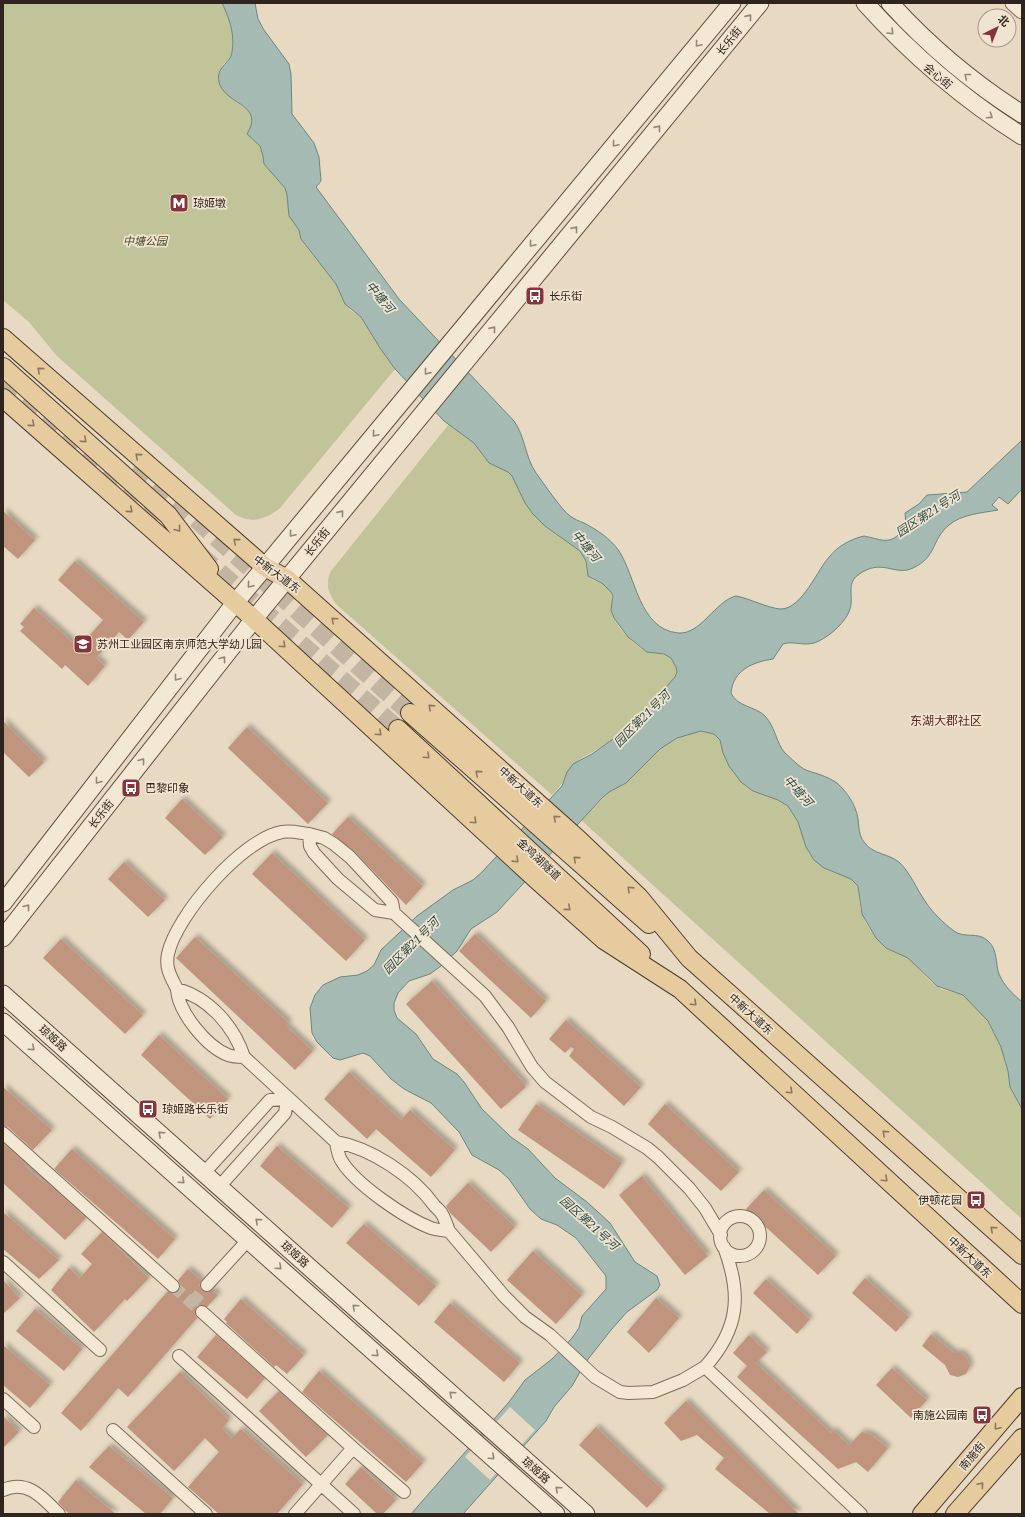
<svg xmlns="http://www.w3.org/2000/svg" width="1025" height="1517" font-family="'Noto Serif','Noto Sans SC',serif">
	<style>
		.green { fill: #c1c398 }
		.water { fill: #a4bab2; stroke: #6c877e }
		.pier { fill: #e7d9c2 }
		.building { fill: #c0947d; filter: url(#shadow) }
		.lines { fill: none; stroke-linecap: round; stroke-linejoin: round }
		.minor-tunnel { stroke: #c2b5a1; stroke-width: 12; stroke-dasharray: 12 6; stroke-linecap: butt }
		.primary-tunnel { stroke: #c2b5a1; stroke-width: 18; stroke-dasharray: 18 9; stroke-linecap: butt }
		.minor-casing { stroke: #7e6c5b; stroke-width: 14 }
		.tertiary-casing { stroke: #7e6c5b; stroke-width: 17 }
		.secondary-casing { stroke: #604d3f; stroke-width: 19 }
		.primary-casing { stroke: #4d3b2f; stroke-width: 20 }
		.minor { stroke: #f3e8d4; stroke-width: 12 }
		.tertiary { stroke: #f3e8d4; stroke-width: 15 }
		.secondary { stroke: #f3e8d4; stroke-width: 17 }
		.primary { stroke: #e6cb9e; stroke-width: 18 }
		.oneway { stroke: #928679 }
		.oneway2 { stroke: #8b785e }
		.labels { text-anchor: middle; stroke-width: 3.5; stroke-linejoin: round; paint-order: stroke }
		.street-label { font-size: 11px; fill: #30251e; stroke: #f0e4d0 }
		.poi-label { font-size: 11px; fill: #30251e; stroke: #f0e4d0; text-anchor: start }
		.park-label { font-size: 11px; font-style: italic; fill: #444a27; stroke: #f0e4d0 }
		.water-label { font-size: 12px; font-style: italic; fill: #2f4e4a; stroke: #f0e4d0 }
		.neighbourhood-label { font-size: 12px; fill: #572a23; stroke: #f0e4d0 }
	</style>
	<defs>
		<filter id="shadow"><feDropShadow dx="3.5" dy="-3.5" stdDeviation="2" flood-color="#0004"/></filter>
	</defs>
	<rect width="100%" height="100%" fill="#e7d9c2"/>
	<path class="green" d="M3 3H222L230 22 234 39 230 58 222 66 219 80C223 85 226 92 230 96 243 110 261 111 247 134L260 146 263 156 264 164 285 188 287 195 289 216 299 230 304 244 336 284 343 299 350 310 361 317 380 348 395 369 280 508C267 519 252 524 236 515L57 356 29 322 3 300Z
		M449 424 474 443 489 463 508 472 512 476 525 503 533 514 545 526 580 551 586 561 588 576C595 583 605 583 610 591 615 598 610 605 612 612 615 626 629 639 639 647 651 656 670 650 676 665 680 676 671 680 665 688 662 692 661 697 658 701 643 719 620 734 601 747 595 751 582 757 578 761 568 771 564 784 552 795L336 604C328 593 325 584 331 571Z
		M694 731H707L714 734 720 740 723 753 737 776 788 806 798 822 809 853 830 871 851 879 858 886 860 907 865 921 871 931 886 948 908 958 930 981 941 989 963 995 988 1021 1001 1047 1008 1071 1010 1087 1022 1109V1219L581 820 609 792 626 783 660 749 677 738Z"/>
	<path class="water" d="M222 3H255L258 19 264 30 289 64 291 74 292 114 314 143 319 157 321 181 316 187 399 299 514 421C525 436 525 457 536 473 545 485 560 508 570 516 574 519 579 521 584 523 597 530 610 538 619 551 636 577 639 629 678 633 701 635 715 601 736 596 748 598 768 608 780 609 802 610 818 568 830 556 838 546 851 539 864 536 884 540 892 547 906 525L905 513 919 504 927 495 967 492 1022 440V489L1008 504 999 497 992 505 998 510C982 513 962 514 949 525 931 540 937 557 913 568 895 577 882 557 858 575 846 584 854 597 850 609 846 622 831 635 819 641 806 648 794 640 783 644L773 659C753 662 733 670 731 693 737 707 755 706 765 716 776 728 776 743 785 753 791 758 799 767 806 770 817 774 827 776 837 783 847 792 856 805 858 819 859 827 859 836 864 842 873 855 889 853 900 863 911 874 916 888 925 901 932 912 943 923 954 931 964 939 978 931 988 941 998 950 995 962 999 974 1004 986 1013 994 1022 1002V1109L1010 1087 1008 1071 1001 1047 988 1021 963 995 937 986 908 958 886 948 876 938 862 914 858 886 851 879 824 868 814 860 806 847 798 822 788 806 778 800 753 791 741 782 729 766 723 753 720 740 714 734 701 731 677 738 660 749 626 783 609 792 602 798 497 912 471 929 457 951 441 966 430 974 409 981 398 993 394 1003V1010L397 1018 416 1034 433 1059 457 1074 464 1082 482 1109 511 1137 528 1149 555 1178 587 1202 610 1223 635 1262 657 1276 660 1285 657 1290 627 1312 611 1330 585 1363 572 1386 554 1407 546 1421 463 1514H411L509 1402 525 1380 552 1359 572 1338 579 1328 582 1316 606 1289V1276L576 1238 557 1225 541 1219 530 1209 509 1179 499 1170 472 1155 459 1132 431 1103 404 1089 391 1079 370 1056 363 1053 340 1060 333 1058 317 1042 312 1033 310 1008 315 995 323 985 340 977 358 975 367 971 374 965 381 950 417 916 453 890 473 880 482 872 562 786 567 772 573 764 592 754 613 739 653 707 659 700 665 688 675 677 677 672 676 667 671 658 664 654 647 652 628 637 614 618 611 610 613 596 611 592 603 584 588 576 586 561 580 551 545 526 533 514 525 503 512 476 508 472 489 463 474 443 444 421 395 369 380 348 361 317 345 304 336 284 301 239 299 230 289 216 287 195 285 188 264 164 263 156 260 146 247 134C265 105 228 105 220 85 214 69 228 64 231 56 236 37 230 20 222 3Z"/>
	<path class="pier" d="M510 1407 535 1430 490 1480 465 1457Z"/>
	<path class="building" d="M3 511 35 540 18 559 3 546Z
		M75 561 144 622 128 640 119 632 96 658 105 666 88 686 65 665 62 669 20 631 24 627 20 624 34 608 79 648 103 620 58 580Z
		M3 721 44 762 29 777 3 752Z
		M247 727 328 803 308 824 228 748Z
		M182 799 223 837 205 855 165 818Z
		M348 817 423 886 406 905 355 852 332 834Z
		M272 853 365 940 346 961 252 874Z
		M124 862 165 900 148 917 108 879Z
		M475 934 546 1001 531 1018 459 951Z
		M195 937 289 1023 286 1026 313 1051 295 1070 176 958Z
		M61 939 143 1015 125 1034 43 958Z
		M432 981 525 1084V1088L501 1109 406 1004Z
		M566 1020 641 1087 624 1106 569 1056 574 1049 571 1047 565 1053 549 1039Z
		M159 1035 228 1099 210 1119 141 1055Z
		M349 1072 401 1120 410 1110 455 1150 431 1177 376 1129 367 1139 324 1099Z
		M3 1087 52 1130 33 1150 8 1127 3 1126Z
		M536 1104 622 1163 604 1189 518 1130Z
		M665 1104 739 1172 721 1191 648 1124Z
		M3 1143 26 1164 25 1166 43 1182 44 1180 86 1218 65 1240 3 1183Z
		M277 1146 349 1208 332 1228 260 1166Z
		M72 1149 175 1239 158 1259 54 1169Z
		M642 1176 708 1256 685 1275 619 1195Z
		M468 1183 515 1227 491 1252 450 1213 446 1206Z
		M764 1190 836 1256 818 1275 746 1209Z
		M3 1212 59 1260 39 1279 3 1249Z
		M364 1224 436 1286 419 1306 346 1243Z
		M102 1232 149 1278 127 1301 125 1299 94 1332 51 1290 69 1268 80 1278 92 1264 81 1254Z
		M533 1251 582 1295 556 1324 507 1280Z
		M188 1269 201 1280 200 1287 202 1291 209 1292 212 1290 218 1295 207 1307 200 1305 196 1307 195 1314 197 1318 128 1397 118 1388 81 1431 61 1413 168 1291 175 1293 179 1291 180 1284 178 1280Z
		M865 1278 909 1317 896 1332 852 1293Z
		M766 1279 810 1319 797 1334 753 1293Z
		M3 1280 20 1298 3 1314Z
		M656 1298 679 1318 649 1353 627 1332Z
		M241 1299 304 1355 287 1374 276 1365 274 1367 226 1323 227 1322 224 1319Z
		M450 1303 520 1363 504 1382 434 1322Z
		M35 1309 82 1349 64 1371 16 1331Z
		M931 1334 954 1353H961L967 1358 970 1366 966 1374 958 1377 950 1375 945 1365 922 1346Z
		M216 1335 265 1378 247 1399 197 1357Z
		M749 1335 767 1352 756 1363 831 1433 833 1430 849 1445 862 1432 872 1435 888 1448 868 1472 856 1462 838 1469 737 1377 747 1366 733 1353Z
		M3 1345 50 1385 30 1408 3 1385Z
		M892 1368 927 1400 911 1418 876 1385Z
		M319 1371 423 1463 406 1482 302 1392Z
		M180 1372 229 1420 222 1429 232 1438 241 1429 303 1484 277 1514H219L188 1487 219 1452 205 1438 174 1471 127 1427Z
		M279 1391 328 1435 306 1457 259 1411Z
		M686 1401 799 1514H770L715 1469 724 1458 697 1435 681 1441 664 1423Z
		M3 1416 19 1432 3 1448Z
		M596 1427 663 1490 647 1508 579 1445Z
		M109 1446 173 1498 160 1514H146L89 1467Z
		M361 1467 396 1500 383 1514H377L345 1484Z
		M76 1480 81 1485 116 1514H69L58 1502Z"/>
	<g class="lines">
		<path class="minor-tunnel" d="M173 1286 202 1312
			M192 1303 207 1285"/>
		<path class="primary-tunnel" d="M3 382 180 537
			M136 465 410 713
			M199 554 398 729"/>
		<defs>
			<path id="minor" d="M394 913 485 996 508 1027 532 1067 545 1082 591 1117 612 1127 647 1148 658 1157 689 1188 705 1208 721 1235
				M177 989C171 977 165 968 168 954 176 916 242 839 282 832 291 830 300 833 309 834L310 846 314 853 338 879 375 910 394 913 392 902 350 857 334 844 324 838 309 834
				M244 1057C239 1057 233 1057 228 1055 207 1047 178 1012 177 989 209 998 234 1026 244 1057L336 1142C337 1148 338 1155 341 1160 355 1184 405 1218 431 1228 436 1230 443 1230 449 1231 447 1226 445 1219 442 1214 440 1210 436 1208 434 1205 413 1176 371 1148 336 1142
				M3 1133 173 1286
				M204 1173 270 1100 287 1099 285 1113 219 1187
				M720 1236a20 20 0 1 1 40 0a20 20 0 1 1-40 0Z
				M449 1231 504 1296 525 1317 550 1335 595 1377 620 1392 629 1393 653 1392 683 1380 705 1367 861 1514
				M3 1262 100 1350
				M207 1285 248 1240
				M202 1312 353 1448 295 1514
				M179 1356 354 1514
				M705 1367C739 1329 742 1295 724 1247
				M3 1399 34 1427
				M113 1430 206 1514
				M353 1448 404 1492
				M3 1490C28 1479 43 1498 59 1514"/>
			<path id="tertiary" d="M1013 3 1022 11"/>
			<path id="secondary" d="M865 3C912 55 963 99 1022 136
				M890 3C929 46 973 83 1022 114
				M3 903 235 603 732 3
				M3 938 254 619 760 3
				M3 994 586 1514
				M3 1022 556 1514"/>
			<path id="primary" d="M3 338 265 567 287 579 578 839 639 897 689 958 1022 1255
				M3 367 168 515 209 569
				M3 398 254 619 539 882 604 940 680 989 1022 1304
				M410 713 649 924
				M398 729 641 954
				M922 1514 1022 1397
				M955 1514 1022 1438"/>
		</defs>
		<use href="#minor" class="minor-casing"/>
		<use href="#tertiary" class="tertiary-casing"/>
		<use href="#secondary" class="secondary-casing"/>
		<use href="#primary" class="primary-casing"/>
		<use href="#minor" class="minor"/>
		<use href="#tertiary" class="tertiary"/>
		<use href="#secondary" class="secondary"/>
		<use href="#primary" class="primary"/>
	</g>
	<defs><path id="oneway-chevron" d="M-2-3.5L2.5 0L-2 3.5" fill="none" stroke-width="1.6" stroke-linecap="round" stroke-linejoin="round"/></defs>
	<g class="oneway">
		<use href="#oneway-chevron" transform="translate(749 17) rotate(-51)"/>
		<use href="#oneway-chevron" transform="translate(891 32) rotate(46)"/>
		<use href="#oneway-chevron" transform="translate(698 44) rotate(130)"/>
		<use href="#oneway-chevron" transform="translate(967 76) rotate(-141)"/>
		<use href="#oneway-chevron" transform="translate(990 116) rotate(34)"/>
		<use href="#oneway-chevron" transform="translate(658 128) rotate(-51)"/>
		<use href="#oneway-chevron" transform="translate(615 144) rotate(130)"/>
		<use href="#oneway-chevron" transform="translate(575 229) rotate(-51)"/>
		<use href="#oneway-chevron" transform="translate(532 244) rotate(130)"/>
		<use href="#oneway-chevron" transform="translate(493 329) rotate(-51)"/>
		<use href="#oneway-chevron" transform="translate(427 372) rotate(129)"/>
		<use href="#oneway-chevron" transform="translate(375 434) rotate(130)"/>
		<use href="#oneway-chevron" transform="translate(341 513) rotate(-51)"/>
		<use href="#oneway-chevron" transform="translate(292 534) rotate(130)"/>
		<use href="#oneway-chevron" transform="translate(250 585) rotate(130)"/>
		<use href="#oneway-chevron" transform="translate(223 659) rotate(-52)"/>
		<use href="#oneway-chevron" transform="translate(177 678) rotate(128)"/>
		<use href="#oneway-chevron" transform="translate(142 761) rotate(-52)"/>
		<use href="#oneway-chevron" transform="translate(98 781) rotate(128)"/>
		<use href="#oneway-chevron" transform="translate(27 907) rotate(-52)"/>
		<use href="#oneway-chevron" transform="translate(32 1048) rotate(42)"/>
		<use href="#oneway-chevron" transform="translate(161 1134) rotate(-138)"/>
		<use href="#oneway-chevron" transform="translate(182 1181) rotate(42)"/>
		<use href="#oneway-chevron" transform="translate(258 1221) rotate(-138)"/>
		<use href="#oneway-chevron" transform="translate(279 1267) rotate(42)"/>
		<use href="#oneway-chevron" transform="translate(355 1307) rotate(-138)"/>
		<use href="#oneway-chevron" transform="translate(376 1354) rotate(42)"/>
		<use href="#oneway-chevron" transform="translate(452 1394) rotate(-138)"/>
		<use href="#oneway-chevron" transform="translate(492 1457) rotate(42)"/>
		<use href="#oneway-chevron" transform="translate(558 1489) rotate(-138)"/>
	</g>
	<g class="oneway2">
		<use href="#oneway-chevron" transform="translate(40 370) rotate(-139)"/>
		<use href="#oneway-chevron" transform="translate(32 424) rotate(41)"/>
		<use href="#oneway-chevron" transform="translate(84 440) rotate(42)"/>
		<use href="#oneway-chevron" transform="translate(138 456) rotate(-139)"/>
		<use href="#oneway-chevron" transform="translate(130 510) rotate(41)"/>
		<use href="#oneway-chevron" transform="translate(178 529) rotate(52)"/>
		<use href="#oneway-chevron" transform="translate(236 541) rotate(-139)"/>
		<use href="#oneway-chevron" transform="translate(334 620) rotate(-138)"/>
		<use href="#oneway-chevron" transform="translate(283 645) rotate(43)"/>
		<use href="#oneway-chevron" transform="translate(431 707) rotate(-138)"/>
		<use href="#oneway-chevron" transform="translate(379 733) rotate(43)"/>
		<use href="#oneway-chevron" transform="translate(427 756) rotate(43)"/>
		<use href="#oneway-chevron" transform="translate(478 773) rotate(-139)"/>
		<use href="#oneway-chevron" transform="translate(556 818) rotate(-138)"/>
		<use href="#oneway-chevron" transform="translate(474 821) rotate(43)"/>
		<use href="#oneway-chevron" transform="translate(576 859) rotate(-139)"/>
		<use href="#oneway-chevron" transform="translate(516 860) rotate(44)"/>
		<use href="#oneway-chevron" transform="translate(630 889) rotate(-136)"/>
		<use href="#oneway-chevron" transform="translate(568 908) rotate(41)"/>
		<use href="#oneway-chevron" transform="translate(694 1003) rotate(43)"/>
		<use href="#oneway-chevron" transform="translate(790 1091) rotate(43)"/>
		<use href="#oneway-chevron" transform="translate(885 1133) rotate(-138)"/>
		<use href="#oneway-chevron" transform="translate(885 1179) rotate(43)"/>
		<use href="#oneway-chevron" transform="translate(993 1229) rotate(-138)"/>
		<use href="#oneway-chevron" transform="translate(997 1427) rotate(130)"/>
		<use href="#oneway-chevron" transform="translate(981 1485) rotate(-49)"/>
	</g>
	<defs>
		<symbol id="metro-square" viewBox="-11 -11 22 22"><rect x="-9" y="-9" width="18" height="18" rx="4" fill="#85343a" stroke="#f0e4d0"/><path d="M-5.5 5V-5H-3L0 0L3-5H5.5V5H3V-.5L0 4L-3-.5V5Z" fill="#fff"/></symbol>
		<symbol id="bus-square" viewBox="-11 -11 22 22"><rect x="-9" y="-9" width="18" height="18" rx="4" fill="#85343a" stroke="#f0e4d0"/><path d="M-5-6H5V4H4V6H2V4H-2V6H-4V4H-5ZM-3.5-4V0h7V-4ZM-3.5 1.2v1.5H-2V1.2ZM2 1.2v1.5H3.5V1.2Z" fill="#fff"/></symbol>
		<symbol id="school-square" viewBox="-11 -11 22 22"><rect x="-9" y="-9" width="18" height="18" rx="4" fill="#85343a" stroke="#f0e4d0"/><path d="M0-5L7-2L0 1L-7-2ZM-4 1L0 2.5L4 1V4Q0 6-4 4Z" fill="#fff"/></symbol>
	</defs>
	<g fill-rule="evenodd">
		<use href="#metro-square" x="168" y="192" width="22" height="22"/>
		<use href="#bus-square" x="524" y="285" width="22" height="22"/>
		<use href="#school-square" x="72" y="633" width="22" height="22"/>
		<use href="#bus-square" x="120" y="777" width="22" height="22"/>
		<use href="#bus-square" x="137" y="1098" width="22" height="22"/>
		<use href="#bus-square" x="965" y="1189" width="22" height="22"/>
		<use href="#bus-square" x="971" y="1404" width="22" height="22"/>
	</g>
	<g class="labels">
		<g class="street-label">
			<text transform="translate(729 41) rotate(-51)" y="4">长乐街</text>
			<text transform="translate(938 76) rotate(40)" y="4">会心街</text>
			<text transform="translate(317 542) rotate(-51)" y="4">长乐街</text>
			<text transform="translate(277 574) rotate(36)" y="4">中新大道东</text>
			<text transform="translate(521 787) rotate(42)" y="4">中新大道东</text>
			<text transform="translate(101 814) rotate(-52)" y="4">长乐街</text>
			<text transform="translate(539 859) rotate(43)" y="4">金鸡湖隧道</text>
			<text transform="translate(751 1014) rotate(42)" y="4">中新大道东</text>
			<text transform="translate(53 1038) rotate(42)" y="4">琼姬路</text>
			<text transform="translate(295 1254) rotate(42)" y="4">琼姬路</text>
			<text transform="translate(970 1257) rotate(43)" y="4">中新大道东</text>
			<text transform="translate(972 1456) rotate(-50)" y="4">南施街</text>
			<text transform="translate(536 1470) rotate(42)" y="4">琼姬路</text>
		</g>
		<g class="poi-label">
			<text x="193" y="207">琼姬墩</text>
			<text x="549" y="300">长乐街</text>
			<text x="97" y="648">苏州工业园区南京师范大学幼儿园</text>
			<text x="145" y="792">巴黎印象</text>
			<text x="162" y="1113">琼姬路长乐街</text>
			<text x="962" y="1204" text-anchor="end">伊顿花园</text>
			<text x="968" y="1419" text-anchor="end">南施公园南</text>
		</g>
		<g class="park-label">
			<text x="145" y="245">中塘公园</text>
		</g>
		<g class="water-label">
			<text transform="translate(380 297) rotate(50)" y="4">中塘河</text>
			<text transform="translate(928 514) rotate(-33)" y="4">园区第21号河</text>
			<text transform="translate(586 546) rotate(50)" y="4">中塘河</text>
			<text transform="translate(642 719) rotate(-45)" y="4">园区第21号河</text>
			<text transform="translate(798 791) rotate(48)" y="4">中塘河</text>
			<text transform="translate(411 946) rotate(-45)" y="4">园区第21号河</text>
			<text transform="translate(589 1223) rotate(42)" y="4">园区第21号河</text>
		</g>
		<g class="neighbourhood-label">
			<text x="946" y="725">东湖大郡社区</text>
		</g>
	</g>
	<rect width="1025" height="1517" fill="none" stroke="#30251e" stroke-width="8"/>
	<g transform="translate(997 28) rotate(43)"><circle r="19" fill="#f0e4d0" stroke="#a39889"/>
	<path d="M0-3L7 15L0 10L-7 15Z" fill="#85343a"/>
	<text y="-6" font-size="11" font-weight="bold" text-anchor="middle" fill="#30251e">北</text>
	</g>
</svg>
